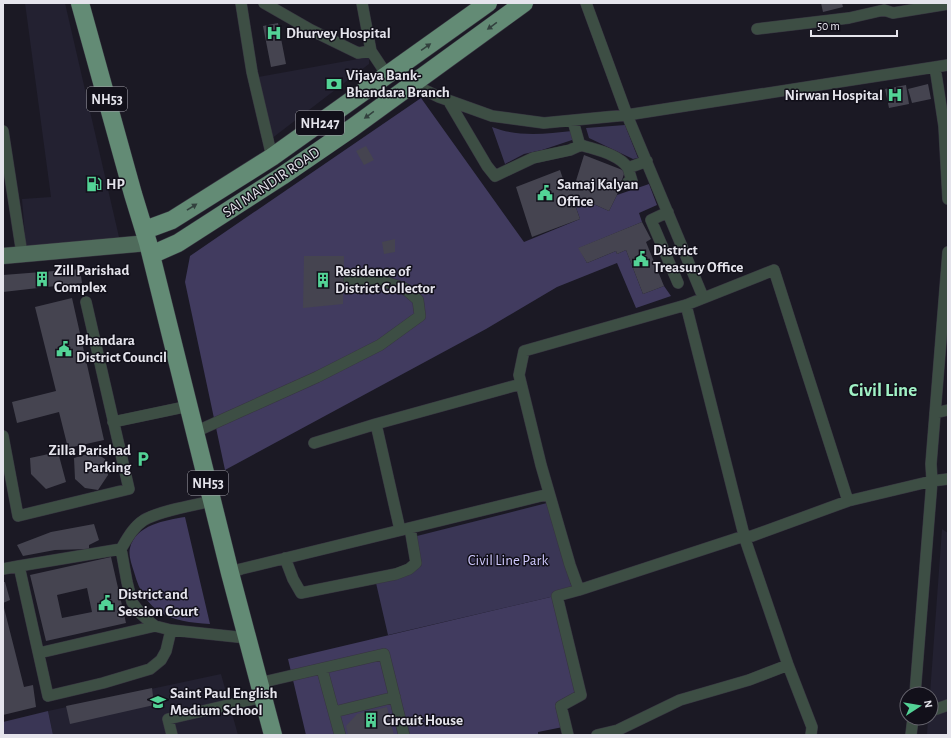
<svg xmlns="http://www.w3.org/2000/svg" width="951" height="738" font-family="'Alegreya Sans',sans-serif">
	<style>
		.built { fill: #232131 }
		.green { fill: #3a3655 }
		.forest { fill: #413b5f }
		.building { fill: #454450; fill-rule: evenodd }
		.lines { fill: none; stroke-linecap: round; stroke-linejoin: round }
		.minor-casing { stroke: #373540; stroke-width: 12 }
		.secondary-casing { stroke: #373540; stroke-width: 17 }
		.trunk-casing { stroke: #373540; stroke-width: 19 }
		.minor { stroke: #3d4e44; stroke-width: 11 }
		.secondary { stroke: #4f6b5b; stroke-width: 16 }
		.trunk { stroke: #638b75; stroke-width: 18 }
		.oneway { fill: #32413e }
		.labels { text-anchor: middle; stroke-width: 3; stroke-linejoin: round; paint-order: stroke }
		.shield { fill: #12101a; stroke: #a6a4ad; stroke-width: 1 }
		.shield-label { font-size: 14px; font-weight: bold; fill: #e5e4ec }
		.poi-label { font-size: 15px; font-weight: bold; fill: #e5e4ec; stroke: #12101a; text-anchor: start }
		.street-label { font-size: 15px; fill: #e5e4ec; stroke: #12101a }
		.park-label { font-size: 15px; fill: #cfc9fd; stroke: #12101a }
		.district-label { font-size: 19px; font-weight: bold; fill: #a0f1c5; stroke: #12101a }
	</style>
	<rect width="100%" height="100%" fill="#1b1924"/>
	<path class="built" d="M25 3H65L119 237 26 248 22 199 51 197Z
		M369 57V64L271 139 253 78Z
		M942 529 948 533V735H927L928 718H931L930 694Z
		M221 674 238 735H53L48 711Z"/>
	<path class="green" d="M625 125 638 158 633 159 589 138 586 128Z
		M492 127C517 137 545 134 572 131L575 139 542 150 524 154 505 164Z
		M547 503 572 588 555 596 388 635 376 583 407 575 417 536Z
		M48 711 53 735H3V722Z"/>
	<path class="forest" d="M421 98 524 242 580 219 573 199 578 197 609 211 617 195 649 184 657 205 639 213 642 222 579 248 587 263 616 251 617 254 626 250 643 294 664 286 671 296 636 308 617 263 557 287 486 329 225 470 185 282 190 256Z
		M185 517 210 624C170 622 145 613 134 572 132 565 128 555 130 548 135 525 166 520 185 517Z
		M555 596 580 694 560 706 563 727 538 732V735H306L288 659Z"/>
	<path class="building" d="M821 3H842L843 7 823 12Z
		M278 23 286 64 271 67 263 26Z
		M928 84 931 99 912 103 908 89Z
		M906 85 909 104 889 108 885 89Z
		M366 146 374 160 364 165 356 151Z
		M584 155 625 171 617 195 609 211 578 197 573 199 580 219 532 237 516 187 560 170 566 188 575 184Z
		M642 222 651 239 646 242 664 286 643 294 626 250 617 254 616 251 587 263 578 248Z
		M395 239V252L384 254 382 242Z
		M304 256H344L343 304 303 308Z
		M80 269 82 283 3 292V275Z
		M72 298 104 440 68 448 59 412 17 423 12 402 56 391 35 307Z
		M58 452 66 482 46 489 31 474 30 458Z
		M94 452 105 459 108 475 98 490 85 488 75 479 74 458Z
		M94 524 99 540 89 545V549L55 550 23 556 17 545 51 532Z
		M111 557 126 623 46 641 30 575ZM87 588 92 612 62 618 57 595Z
		M3 582H5L10 600 3 603Z
		M3 604 24 687 33 685 36 707 3 715Z
		M152 688 154 705 70 724 66 706Z
		M387 707 394 735H348L346 726 357 714Z"/>
	<g class="lines">
		<defs>
			<path id="minor" d="M241 3 252 72 272 157
				M264 3 311 30 358 53 371 51
				M362 3 371 51 387 75
				M586 3 627 115 703 297
				M757 29 849 18 884 10 893 13 948 4
				M935 67 944 126 948 199
				M412 84 439 97 492 116 544 123 627 115 948 65
				M448 100 487 166 495 176 533 158 570 150 581 145C596 150 619 154 628 168L647 161
				M573 121 580 146
				M3 131 22 254
				M628 182 632 181 628 168
				M668 212 651 220 678 283
				M948 252 931 464 932 481 948 479
				M686 305 745 539 788 665 812 727 811 735
				M935 413 948 410
				M113 422 189 406
				M195 432 317 377 380 345 420 316 418 300 404 288 376 279 349 280
				M3 436 18 516 129 489 86 302
				M314 443 376 424
				M848 501 774 270 686 305 524 351 519 375 541 465 570 565 579 590 741 537 752 536 848 501 932 481 915 694
				M400 530 376 424 521 384
				M121 549 127 582 132 602 141 614 151 623 155 626 171 630 247 638
				M285 558 293 579 301 593 396 574 409 569 416 563 410 528
				M3 569 19 566
				M230 573 241 569 549 494
				M171 630 166 651 161 660 150 669 103 683 48 696 19 566 121 549C127 539 133 527 144 520 159 511 194 505 212 501
				M39 653 155 626
				M322 669 340 735
				M259 683 384 654 404 735
				M931 711 948 705
				M334 712 395 697
				M172 735 168 719 263 697
				M568 735 561 706 581 695 557 596 579 590
				M597 735 618 730 680 700 749 680 788 665
				M911 735 913 718"/>
			<path id="secondary" d="M3 256 148 243"/>
			<path id="trunk" d="M80 3 133 194 148 243 230 573 273 735
				M145 230 172 220 272 157 488 3
				M151 255 178 243 282 176 352 128 524 3"/>
		</defs>
		<use href="#minor" class="minor-casing"/>
		<use href="#secondary" class="secondary-casing"/>
		<use href="#trunk" class="trunk-casing"/>
		<use href="#minor" class="minor"/>
		<use href="#secondary" class="secondary"/>
		<use href="#trunk" class="trunk"/>
	</g>
	<defs><path id="oneway-solid" d="M-6-.8H1V-3.2L6.5 0L1 3.2V.8H-6Z"/></defs>
	<g class="oneway">
		<use href="#oneway-solid" transform="translate(492 26) rotate(144)"/>
		<use href="#oneway-solid" transform="translate(426 47) rotate(-35)"/>
		<use href="#oneway-solid" transform="translate(369 115) rotate(144)"/>
		<use href="#oneway-solid" transform="translate(192 207) rotate(-32)"/>
	</g>
	<defs>
		<symbol id="hospital-bare" viewBox="-9 -9 18 18"><path d="M-5-5h3v3.5h4V-5h3V5h-3V1.5h-4V5h-3Z" fill="#53d396" stroke="#12101a" stroke-width="2.5" paint-order="stroke"/></symbol>
		<symbol id="bank-bare" viewBox="-9 -9 18 18"><path d="M-6-4H6V4H-6ZM0-2.3a2.3 2.3 0 1 0 0 4.6a2.3 2.3 0 1 0 0-4.6Z" fill="#53d396" stroke="#12101a" stroke-width="2.5" paint-order="stroke"/></symbol>
		<symbol id="fuel-bare" viewBox="-9 -9 18 18"><path d="M-5.5-6h7V0h2V4h1.3V-2.5L3-4.5l.8-.8L6-3V5H2.5V1h-1V6h-7ZM-4.2-4.7v3.2H.2V-4.7Z" fill="#53d396" stroke="#12101a" stroke-width="2.5" paint-order="stroke"/></symbol>
		<symbol id="civic-bare" viewBox="-9 -9 18 18"><path d="M-.6-6.5H3V-4.5H.6V-3L4-1V1h2V6H-6V1h2V-1L-.6-3ZM-1.2 2.5V6h2.4V2.5Z" fill="#53d396" stroke="#12101a" stroke-width="2.5" paint-order="stroke"/></symbol>
		<symbol id="building-bare" viewBox="-9 -9 18 18"><path d="M-4-6H4V6H1V3H-1V6H-4ZM-2.5-4.3h1.7v1.8h-1.7ZM.8-4.3h1.7v1.8H.8ZM-2.5-1h1.7V.8h-1.7ZM.8-1h1.7V.8H.8Z" fill="#53d396" stroke="#12101a" stroke-width="2.5" paint-order="stroke"/></symbol>
		<symbol id="parking-bare" viewBox="-9 -9 18 18"><path d="M-3.5-5.5H1a3.5 3.5 0 0 1 0 7H-1V5.5H-3.5ZM-1-3.4V-.6H.8a1.4 1.4 0 0 0 0-2.8Z" fill="#53d396" stroke="#12101a" stroke-width="2.5" paint-order="stroke"/></symbol>
		<symbol id="school-bare" viewBox="-9 -9 18 18"><path d="M0-5L7-2L0 1L-7-2ZM-4 1L0 2.5L4 1V4Q0 6-4 4Z" fill="#53d396" stroke="#12101a" stroke-width="2.5" paint-order="stroke"/></symbol>
	</defs>
	<g fill-rule="evenodd">
		<use href="#hospital-bare" x="263" y="22" width="22" height="22"/>
		<use href="#bank-bare" x="323" y="73" width="22" height="22"/>
		<use href="#hospital-bare" x="884" y="84" width="22" height="22"/>
		<use href="#fuel-bare" x="83" y="173" width="22" height="22"/>
		<use href="#civic-bare" x="534" y="182" width="22" height="22"/>
		<use href="#civic-bare" x="630" y="248" width="22" height="22"/>
		<use href="#building-bare" x="31" y="268" width="22" height="22"/>
		<use href="#building-bare" x="312" y="269" width="22" height="22"/>
		<use href="#civic-bare" x="53" y="338" width="22" height="22"/>
		<use href="#parking-bare" x="132" y="448" width="22" height="22"/>
		<use href="#civic-bare" x="95" y="592" width="22" height="22"/>
		<use href="#school-bare" x="147" y="691" width="22" height="22"/>
		<use href="#building-bare" x="360" y="709" width="22" height="22"/>
	</g>
	<g class="labels">
		<g class="shield">
			<rect x="87" y="87" width="40" height="24" rx="3"/>
			<rect x="296" y="111" width="48" height="24" rx="3"/>
			<rect x="188" y="471" width="40" height="24" rx="3"/>
		</g>
		<g class="shield-label">
			<text x="107" y="104">NH53</text>
			<text x="320" y="128">NH247</text>
			<text x="208" y="488">NH53</text>
		</g>
		<g class="poi-label">
			<text x="286" y="38">Dhurvey Hospital</text>
			<text x="346" y="80">Vijaya Bank-<tspan x="346" dy="17">Bhandara Branch</tspan></text>
			<text x="883" y="100" text-anchor="end">Nirwan Hospital</text>
			<text x="106" y="189">HP</text>
			<text x="557" y="189">Samaj Kalyan<tspan x="557" dy="17">Office</tspan></text>
			<text x="653" y="255">District<tspan x="653" dy="17">Treasury Office</tspan></text>
			<text x="54" y="275">Zill Parishad<tspan x="54" dy="17">Complex</tspan></text>
			<text x="335" y="276">Residence of<tspan x="335" dy="17">District Collector</tspan></text>
			<text x="76" y="345">Bhandara<tspan x="76" dy="17">District Council</tspan></text>
			<text x="131" y="455" text-anchor="end">Zilla Parishad<tspan x="131" dy="17">Parking</tspan></text>
			<text x="118" y="599">District and<tspan x="118" dy="17">Session Court</tspan></text>
			<text x="170" y="698">Saint Paul English<tspan x="170" dy="17">Medium School</tspan></text>
			<text x="383" y="725">Circuit House</text>
		</g>
		<g class="street-label">
			<text transform="translate(271 182) rotate(-34)" y="5">SAI MANDIR ROAD</text>
		</g>
		<g class="park-label">
			<text x="508" y="565">Civil Line Park</text>
		</g>
		<g class="district-label">
			<text x="883" y="396">Civil Line</text>
		</g>
	</g>
	<rect width="951" height="738" fill="none" stroke="#e5e4ec" stroke-width="8"/>
	<g transform="translate(919 706) rotate(78)"><circle r="19" fill="#12101a" stroke="#66656e"/>
	<path d="M0-3L7 15L0 10L-7 15Z" fill="#53d396"/>
	<text y="-6" font-size="11" font-weight="bold" text-anchor="middle" fill="#e5e4ec">N</text>
	</g>
	<path d="M811 30v6h86v-6" fill="none" stroke="#e5e4ec" stroke-width="2"/>
	<text x="817" y="30" font-size="12" fill="#e5e4ec" stroke="#12101a" stroke-width="3" paint-order="stroke">50 m</text>
</svg>
